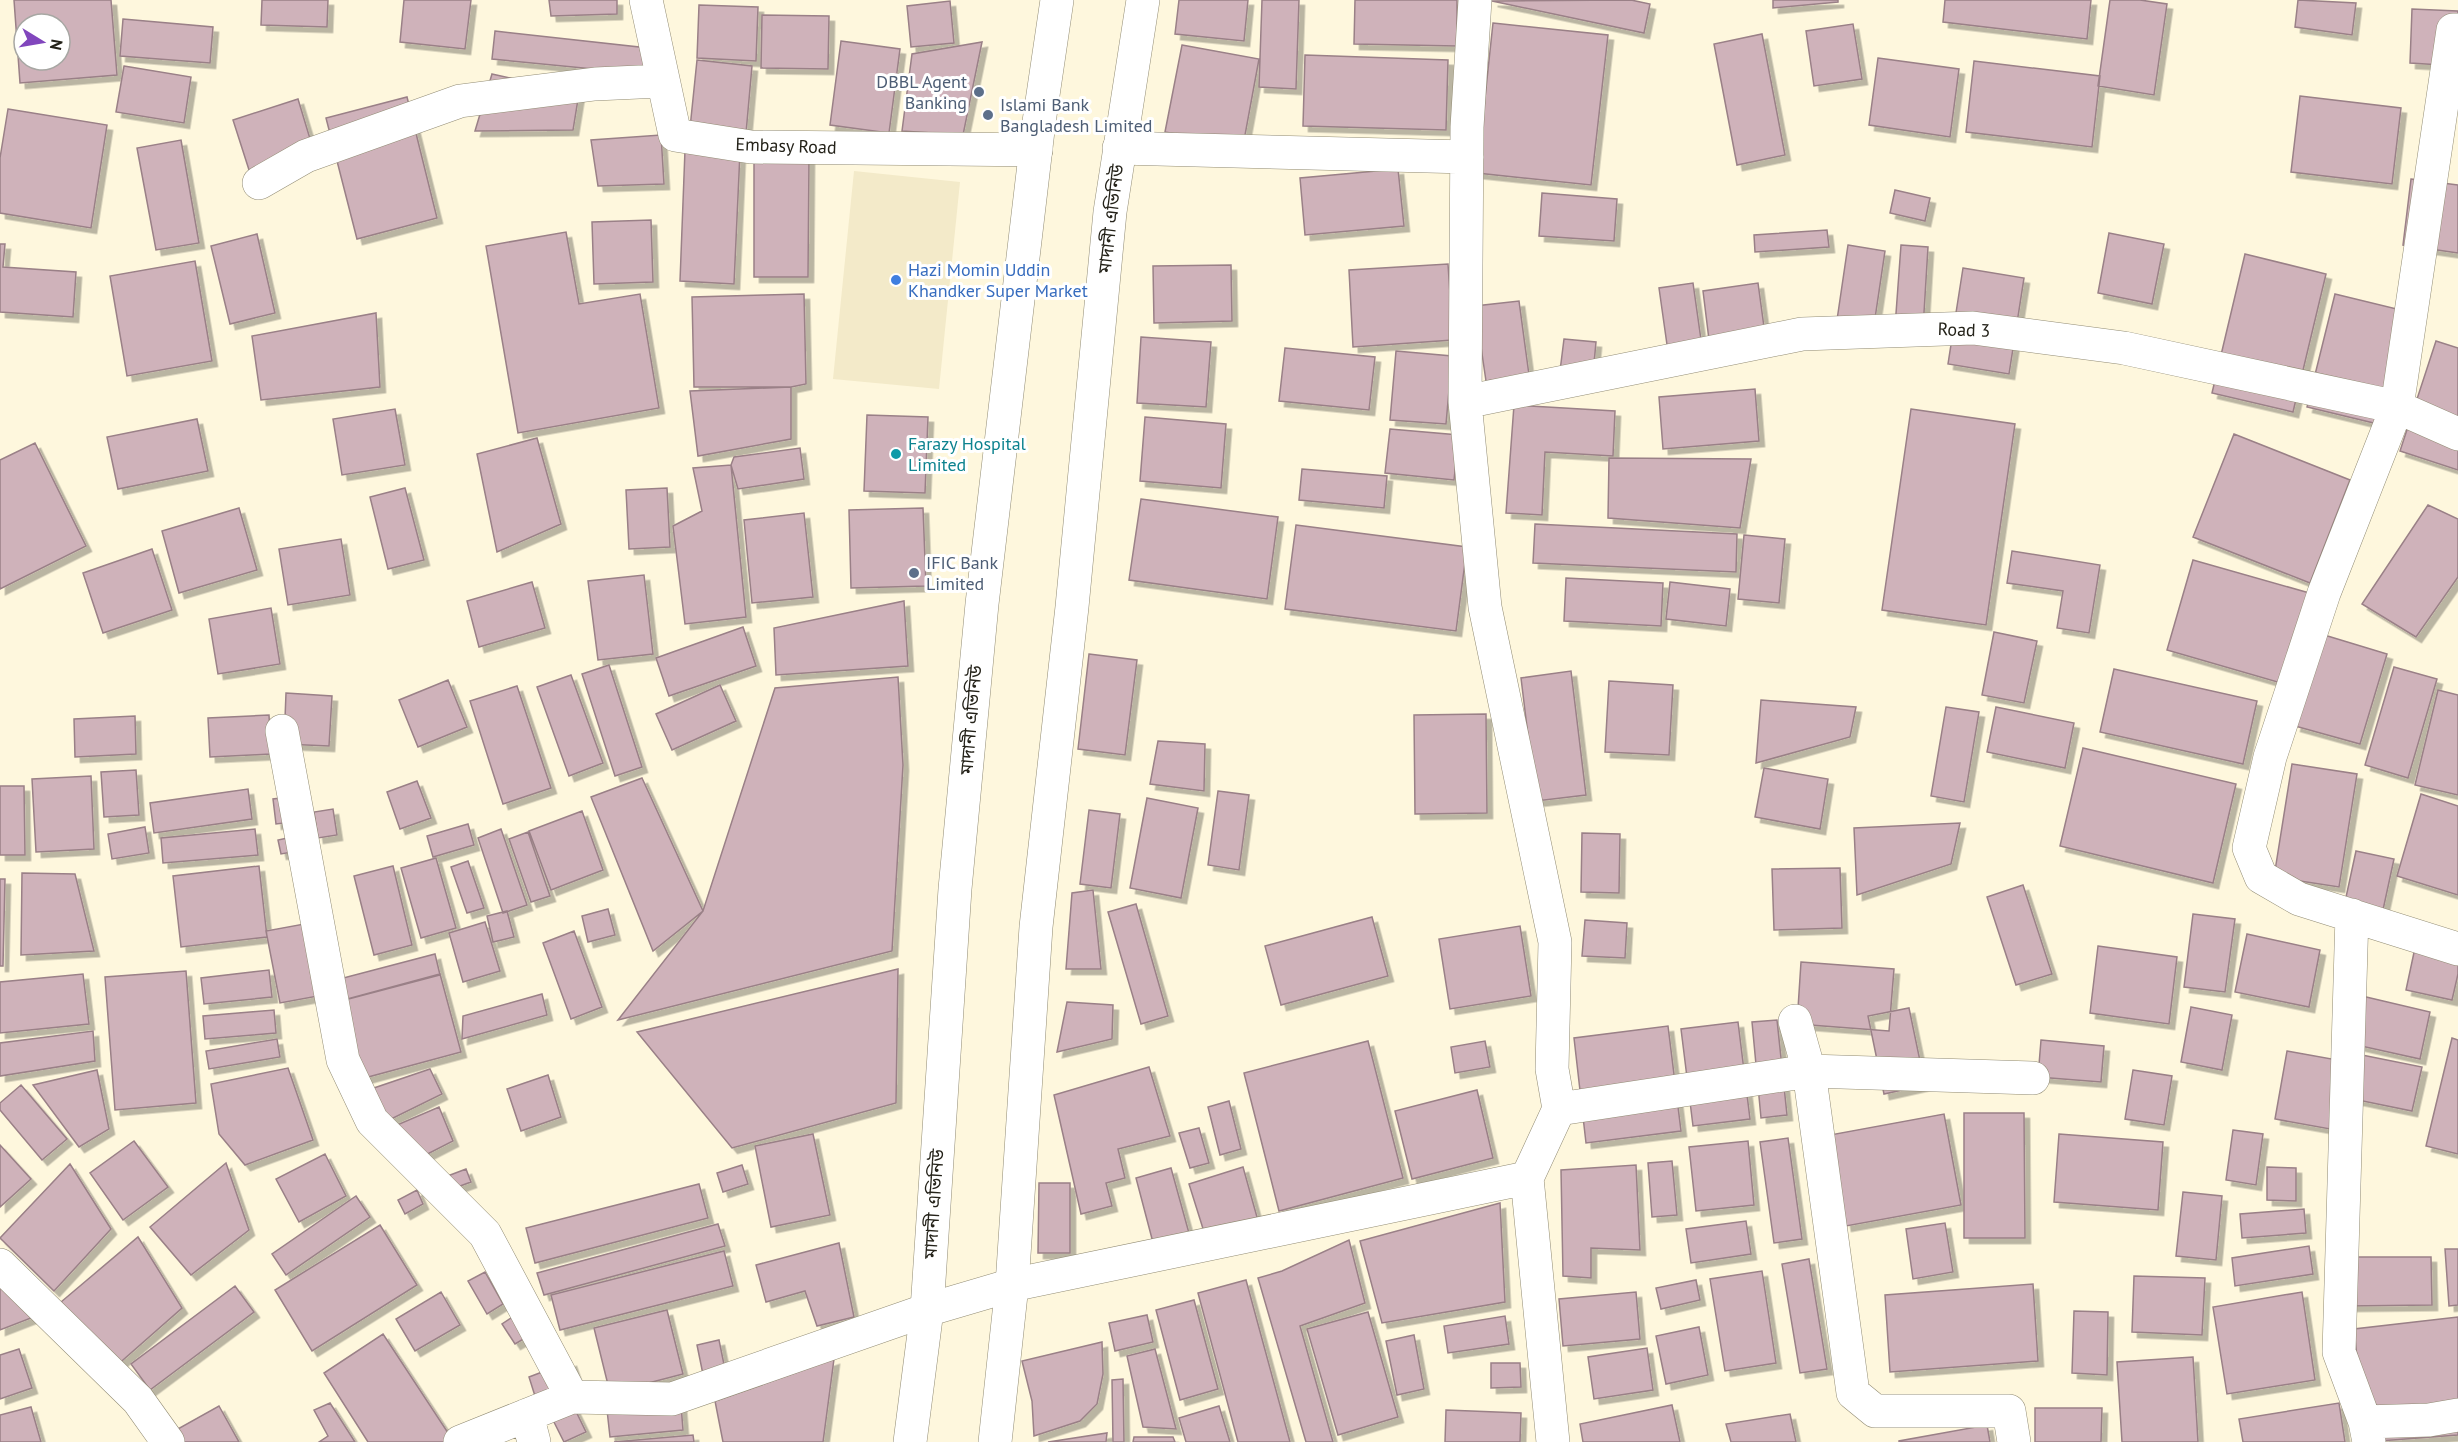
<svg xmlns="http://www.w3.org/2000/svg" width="2458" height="1442" font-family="'PT Sans','Noto Sans Bengali',sans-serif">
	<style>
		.built { fill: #f3eac9 }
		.building { fill: #cfb2ba; stroke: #9a8087; stroke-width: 1.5; fill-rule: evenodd; filter: url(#shadow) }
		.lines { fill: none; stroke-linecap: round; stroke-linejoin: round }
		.minor-casing { stroke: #928c75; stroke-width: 34 }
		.secondary-casing { stroke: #928c75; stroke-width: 34 }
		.minor { stroke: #fff; stroke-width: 33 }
		.secondary { stroke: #fff; stroke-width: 33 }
		.service-dot { fill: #5c6f8a; stroke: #fff; stroke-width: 2 }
		.shop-dot { fill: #3f7fe0; stroke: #fff; stroke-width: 2 }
		.culture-dot { fill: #0f9aa8; stroke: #fff; stroke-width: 2 }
		.labels { text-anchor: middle; stroke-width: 6; stroke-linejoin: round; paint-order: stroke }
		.service-label { font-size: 18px; fill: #4e5e75; stroke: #fff; text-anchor: start }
		.street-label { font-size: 18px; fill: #242219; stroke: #fff }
		.shop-label { font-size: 18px; fill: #366cbe; stroke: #fff; text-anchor: start }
		.culture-label { font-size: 18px; fill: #0d838f; stroke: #fff; text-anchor: start }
	</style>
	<defs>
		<filter id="shadow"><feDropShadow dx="5.5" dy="5.5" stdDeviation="0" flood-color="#0004"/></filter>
	</defs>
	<rect width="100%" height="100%" fill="#fef7dd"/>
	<path class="built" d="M854 171 960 182 939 389 833 379Z"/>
	<path class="building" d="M14 0H111L117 75 20 83ZM24 24H60V60H24Z
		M262 0H328L327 27 261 25Z
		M404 0H471L465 49 400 42Z
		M549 0H617V14L551 16Z
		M1179 0H1248L1244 41 1175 34Z
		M1262 0H1299L1296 89 1259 87Z
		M1355 0H1457V46L1354 44Z
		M1631 0 1650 4 1644 33 1492 1Z
		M1773 0H1838V2L1773 8Z
		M1945 0H2091L2087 39 1943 22Z
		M2110 0H2140L2167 4 2154 95 2098 86Z
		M2298 0 2356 3 2352 35 2295 27Z
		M950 1 954 43 911 47 907 6Z
		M699 5 758 7 756 61 697 58Z
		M2412 9 2458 11V66L2410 63Z
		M762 15 829 16 828 69 761 68Z
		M123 19 213 27 210 63 120 56Z
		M1493 23 1608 35 1591 185 1477 173Z
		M1853 24 1862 79 1814 86 1806 31Z
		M495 31 648 48 645 74 492 59Z
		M1762 34 1785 155 1737 165 1714 44Z
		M841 41 900 49 889 133 830 125Z
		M982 42 963 135 902 131 912 54Z
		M1182 45 1259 59 1243 146 1165 132Z
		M1305 55 1448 60 1446 130 1303 126Z
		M1878 58 1959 69 1950 137 1869 125Z
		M697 60 752 66 746 133 690 128Z
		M1974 61 2100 76 2092 147 1966 132Z
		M124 66 191 77 184 123 116 112Z
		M492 74 579 93 573 130 475 131Z
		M2300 96 2401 108 2392 184 2291 172Z
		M407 97 437 218 357 239 326 118Z
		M298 99 314 152 250 173 233 120Z
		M8 109 107 125 91 228 0 213V158Z
		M661 135 664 184 598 186 591 140Z
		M181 140 199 243 156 250 137 148Z
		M685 150 740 152 734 284 680 281Z
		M754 157H809L808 277H754Z
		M1398 169 1404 226 1305 235 1300 178Z
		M2411 179 2458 185V253L2403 245Z
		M1895 190 1930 198 1925 221 1890 213Z
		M1542 193 1617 199 1614 241 1539 236Z
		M651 220 653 282 594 284 592 222Z
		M1827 230 1829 247 1755 252 1754 235Z
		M566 232 579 304 640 294 659 408 518 433 486 246Z
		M2109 233 2164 244 2152 304 2098 293Z
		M257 234 275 313 230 324 211 246Z
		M0 244H5L3 267 76 272 73 317 0 312Z
		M1848 245 1885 251 1874 325 1837 320Z
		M1901 245 1928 247 1923 329 1895 327Z
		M2245 254 2326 274 2293 412 2212 393Z
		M195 261 212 361 127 376 110 276Z
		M1448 264 1453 340 1353 347 1349 270Z
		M1231 265 1232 321 1154 323 1153 266Z
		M1963 268 2024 278 2009 374 1948 364Z
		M1693 283 1704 361 1670 366 1659 288Z
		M1758 283 1767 349 1711 356 1703 291Z
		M804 294 806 384 791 387H694L692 297Z
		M2335 294 2405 311 2378 424 2307 407Z
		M1519 301 1529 375 1486 381 1475 306Z
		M376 313 380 387 261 400 252 336Z
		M1141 337 1211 342 1206 407 1137 403Z
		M1564 339 1596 342 1593 374 1560 371Z
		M2436 341 2458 348V470L2400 451Z
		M1285 348 1375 357 1369 410 1279 401Z
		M1396 351 1452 356 1446 424 1390 420Z
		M791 387V439L698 456 690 391Z
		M1755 389 1759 441 1663 449 1659 397Z
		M1514 405 1615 411 1613 456 1545 452 1542 515 1506 513Z
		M395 409 405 465 342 475 333 419Z
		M1911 409 2015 424 1986 625 1882 610Z
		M867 415 928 417 925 493 864 491Z
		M1145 417 1226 424 1221 488 1140 481Z
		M197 419 208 471 118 489 107 437Z
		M1390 429 1459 435 1454 480 1385 473Z
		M2234 434 2350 480 2310 583 2193 537Z
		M537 438 561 524 497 552 477 454Z
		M35 443 86 546 0 589V460Z
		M800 448 804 479 738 489 731 465 734 457Z
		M1609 458 1751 459 1740 528 1608 518Z
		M731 465 746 617 685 624 673 526 702 511 693 468Z
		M1302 469 1387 476 1384 508 1299 500Z
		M405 488 424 560 388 569 370 497Z
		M667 488 670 547 629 549 626 490Z
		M1141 499 1278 517 1267 599 1129 580Z
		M2428 505 2458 519V577L2416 637 2362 604Z
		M239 508 257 570 179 593 162 531Z
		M923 508 926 586 851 588 849 510Z
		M804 513 813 597 752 603 744 520Z
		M1535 524 1737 534 1736 572 1533 563Z
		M1296 525 1467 547 1456 631 1285 609Z
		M1744 535 1785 539 1779 603 1738 599Z
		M341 539 350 595 288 605 279 549Z
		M152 549 172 610 103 633 83 573Z
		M2012 551 2100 565 2089 633 2057 628 2063 591 2007 583Z
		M2193 560 2313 594 2288 685 2167 650Z
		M644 575 653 654 598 660 588 581Z
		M1566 578 1663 583 1661 626 1564 621Z
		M532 582 545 628 479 647 467 601Z
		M1670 582 1730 589 1726 626 1666 619Z
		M904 601 908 666 776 675 774 628Z
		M271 608 280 664 218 674 209 619Z
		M743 627 756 666 669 696 656 658Z
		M1994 632 2037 641 2024 703 1982 695Z
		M2321 634 2387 654 2360 744 2295 726Z
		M1089 654 1137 660 1125 755 1078 749Z
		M609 665 642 767 615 776 582 674Z
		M2394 667 2437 679 2408 778 2365 765Z
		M2114 669 2257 701 2243 764 2100 732Z
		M1571 671 1586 795 1536 801 1521 678Z
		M571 675 603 763 569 776 537 687Z
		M898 677 903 765 892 951 618 1020 703 911 775 688Z
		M448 680 467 727 418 747 399 700Z
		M1609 681 1673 685 1669 755 1605 752Z
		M720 685 736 721 672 750 656 714Z
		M517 686 551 788 503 804 470 701Z
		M2438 690 2458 695V795L2415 785Z
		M286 693 332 696 329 746 284 744Z
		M1761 700 1856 707 1850 737 1756 763Z
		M1946 707 1979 712 1964 802 1931 796Z
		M1996 707 2074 723 2065 768 1987 752Z
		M1486 714 1487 813 1415 814 1414 715Z
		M269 715 271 754 210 757 208 718Z
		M135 716 136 754 75 757 74 719Z
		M1158 741 1205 744 1204 791 1150 784Z
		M2083 748 2236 784 2213 883 2060 846Z
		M2292 764 2357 774 2339 887 2274 877Z
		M1764 768 1828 779 1820 829 1755 817Z
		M136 770 139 815 104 817 101 772Z
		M91 776 94 849 36 852 32 779Z
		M642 778 703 911 653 951 591 797Z
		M417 781 431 818 400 829 387 792Z
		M0 786H24L25 855H0Z
		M248 789 252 819 154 833 150 803Z
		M1218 791 1249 795 1239 870 1208 865Z
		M2421 794 2458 806V895L2397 876Z
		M304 795 308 820 276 824 273 799Z
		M1147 798 1198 808 1181 898 1130 888Z
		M333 809 337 835 318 838 314 812Z
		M1089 810 1120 814 1111 888 1080 884Z
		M582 811 603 870 551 890 529 831Z
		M1960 823 1951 864 1857 895 1854 828Z
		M468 824 474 845 433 857 427 836Z
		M145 827 149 853 112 859 108 834Z
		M255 829 258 855 163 863 161 838Z
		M501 829 527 905 503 913 478 838Z
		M528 832 550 896 531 902 509 839Z
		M1582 833 1620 834 1619 893 1581 892Z
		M306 834 309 849 281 854 278 840Z
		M2356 851 2394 859 2378 933 2340 925Z
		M436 858 456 928 421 938 401 868Z
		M468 861 484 908 467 913 451 867Z
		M259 866 267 937 181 947 173 876Z
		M393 866 412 945 374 955 354 876Z
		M1840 868 1842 928 1774 930 1772 869Z
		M22 873 75 874 94 951 21 955Z
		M0 879H5L3 966H0Z
		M2023 885 2052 974 2016 985 1987 897Z
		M1093 890 1101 969H1066L1072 893Z
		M1136 904 1168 1016 1141 1024 1108 912Z
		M608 909 615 935 588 942 582 916Z
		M507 911 514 937 493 942 487 916Z
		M2193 914 2235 919 2225 992 2184 987Z
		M1372 917 1388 976 1281 1005 1265 946Z
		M1585 920 1627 923 1625 958 1582 956Z
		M485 922 500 971 463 982 449 933Z
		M304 924 318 996 280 1003 266 931Z
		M1520 926 1531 996 1450 1009 1439 939Z
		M2419 929 2458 938V974L2452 1000 2406 990Z
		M574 931 602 1007 571 1019 543 943Z
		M2247 934 2320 950 2309 1007 2235 992Z
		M2098 946 2177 957 2169 1024 2090 1013Z
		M435 954 440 975 333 1003 328 982Z
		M1801 962 1894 969 1889 1031 1797 1024Z
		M898 969 896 1103 732 1148 637 1032Z
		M269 970 272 997 204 1004 201 978Z
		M186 971 196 1103 115 1110 105 977Z
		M83 974 89 1024 0 1033V982Z
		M440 974 461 1052 357 1080 336 1002Z
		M542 994 547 1015 462 1039 463 1016Z
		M2362 996 2430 1012 2420 1059 2352 1044Z
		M1067 1002 1113 1005 1112 1039 1057 1052Z
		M2191 1007 2232 1015 2222 1070 2181 1062Z
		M1909 1008 1925 1085 1884 1094 1868 1016Z
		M274 1010 276 1033 205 1039 203 1016Z
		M1777 1020 1787 1115 1761 1118 1752 1022Z
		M1738 1022 1750 1119 1693 1126 1681 1029Z
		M1668 1026 1681 1131 1586 1143 1574 1038Z
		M93 1031 95 1061 0 1076V1043Z
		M2452 1038 2458 1040V1154L2426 1146Z
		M277 1039 280 1057 209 1069 206 1051Z
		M2041 1040 2104 1046 2101 1082 2038 1077Z
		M1368 1041 1403 1178 1279 1211 1244 1073Z
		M1485 1041 1490 1067 1455 1073 1451 1047Z
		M2287 1051 2343 1061 2330 1129 2275 1119Z
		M2357 1054 2422 1067 2412 1111 2348 1098Z
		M1149 1067 1170 1136 1118 1149 1125 1178 1106 1183 1112 1206 1081 1214 1054 1095Z
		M288 1068 313 1140 245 1165 219 1134 211 1084Z
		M430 1069 442 1094 381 1124 365 1091Z
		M97 1070 109 1129 79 1147 33 1085Z
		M2133 1070 2172 1076 2164 1125 2125 1119Z
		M548 1075 561 1117 521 1131 507 1089Z
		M21 1085 67 1139 42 1160 0 1110V1103Z
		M1477 1090 1493 1158 1412 1179 1395 1111Z
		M1229 1101 1241 1149 1220 1155 1208 1107Z
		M439 1107 453 1141 408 1164 383 1131Z
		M1964 1113H2024L2025 1238H1964Z
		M1944 1114 1961 1205 1846 1226 1830 1135Z
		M1199 1128 1209 1163 1190 1168 1179 1133Z
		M2233 1130 2263 1134 2256 1185 2226 1180Z
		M813 1134 830 1215 771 1227 755 1146Z
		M2059 1134 2163 1142 2158 1210 2054 1202Z
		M1788 1138 1802 1239 1774 1243 1760 1142Z
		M134 1141 168 1187 123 1220 90 1173Z
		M1748 1141 1754 1205 1696 1211 1689 1147Z
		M0 1145 31 1179 0 1207Z
		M325 1154 346 1196 299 1222 276 1179Z
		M1672 1161 1677 1215 1652 1217 1648 1163Z
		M226 1163 249 1230 191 1275 150 1227Z
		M70 1164 111 1229 54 1291 0 1238Z
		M742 1165 748 1184 723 1192 717 1173Z
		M1636 1165 1640 1250 1591 1248V1278L1563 1276 1561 1170Z
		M1243 1167 1262 1235 1210 1251 1189 1184Z
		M2267 1167 2296 1168V1201L2267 1200Z
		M1171 1168 1192 1244 1156 1254 1136 1178Z
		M466 1169 471 1182 441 1193 437 1180Z
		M1039 1183H1070V1253H1038Z
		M699 1184 708 1218 535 1263 526 1228Z
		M417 1190 423 1204 405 1214 398 1200Z
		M2183 1192 2222 1196 2216 1260 2176 1256Z
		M356 1196 370 1217 286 1275 272 1254Z
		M1500 1203 1505 1302 1382 1323 1360 1241Z
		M2304 1209 2306 1233 2242 1238 2240 1214Z
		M1746 1221 1751 1254 1691 1263 1686 1229Z
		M1945 1223 1953 1272 1913 1279 1906 1229Z
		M718 1224 725 1246 544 1295 537 1273Z
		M380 1225 417 1285 312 1351 275 1290Z
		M138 1237 182 1308 115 1367 61 1302Z
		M1349 1240 1365 1303 1300 1326 1333 1442H1306L1258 1278 1282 1271Z
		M839 1243 854 1317 817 1326 805 1291 766 1302 756 1265Z
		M2309 1246 2313 1274 2235 1286 2232 1258Z
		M2445 1249H2458V1305L2449 1306Z
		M724 1251 733 1286 560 1330 551 1295Z
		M2345 1257H2431L2432 1305 2345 1306Z
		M1809 1259 1827 1369 1800 1373 1782 1264Z
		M1762 1271 1776 1363 1725 1371 1710 1279Z
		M485 1272 503 1304 487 1314 468 1281Z
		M2134 1276 2205 1278 2202 1335 2132 1332Z
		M0 1277 31 1318 0 1330Z
		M1246 1280 1290 1442H1238L1198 1293Z
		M1696 1280 1700 1300 1661 1309 1656 1288Z
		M2033 1284 2038 1361 1890 1372 1885 1295Z
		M235 1286 254 1312 150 1390 131 1364Z
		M441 1292 460 1325 415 1351 396 1319Z
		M1636 1292 1640 1339 1563 1346 1559 1299Z
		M2302 1292 2315 1380 2227 1394 2213 1307Z
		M1194 1300 1218 1389 1180 1400 1156 1310Z
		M667 1310 683 1374 610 1393 594 1328Z
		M2074 1311 2108 1312 2107 1375 2072 1373Z
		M1368 1312 1398 1417 1338 1435 1307 1329Z
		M1147 1315 1153 1342 1115 1351 1109 1323Z
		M514 1316 527 1337 515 1344 502 1324Z
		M1505 1316 1509 1344 1448 1353 1444 1326Z
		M2458 1317V1435L2366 1442 2354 1329Z
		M1699 1327 1708 1375 1666 1384 1656 1336Z
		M383 1334 454 1442H368L324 1373Z
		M1414 1335 1424 1389 1397 1395 1386 1341Z
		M719 1340 729 1389 707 1394 697 1345Z
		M1102 1342 1103 1374 1097 1404 1080 1421 1034 1436 1032 1401 1022 1361Z
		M1647 1348 1653 1390 1594 1399 1588 1357Z
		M19 1349 32 1388 0 1399V1355Z
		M1155 1349 1176 1429 1143 1427 1127 1356Z
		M2193 1357 2198 1442H2122L2117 1362Z
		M834 1359 823 1442H723L715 1401Z
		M571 1361 578 1381 535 1396 529 1377Z
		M1491 1363H1520L1521 1387 1491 1388Z
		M1123 1379 1124 1442H1113L1112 1380Z
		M568 1395 586 1432 564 1442 546 1406Z
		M330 1403 355 1442H319L328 1436 314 1410Z
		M2339 1403 2345 1442H2243L2239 1419Z
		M681 1405 683 1430 610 1437 607 1410Z
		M1672 1405 1680 1442H1583L1580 1424Z
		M219 1406 239 1442H183L176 1430Z
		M1219 1406 1230 1442H1186L1179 1418Z
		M31 1407 41 1442H0V1415Z
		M2035 1408H2102L2101 1442H2035Z
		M1446 1410 1521 1413 1520 1442H1445Z
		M1790 1414 1796 1442H1731L1726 1424Z
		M1987 1425 1990 1442H1899V1441Z
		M1107 1433 1106 1442H1048Z
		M693 1435 694 1442H614Z
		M1134 1437H1173L1175 1442H1133Z"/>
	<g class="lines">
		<defs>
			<path id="minor" d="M646 0 675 135 751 147 1036 150
				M1475 0 1467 127 1465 402 1485 607 1555 942 1552 1069 1559 1109 1527 1178 1553 1442
				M2458 30H2453L2397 407 2324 593 2270 757 2249 848 2261 877 2299 899 2458 949
				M1119 148 1467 157
				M259 183 306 156 460 101 595 84 661 81
				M1465 402 1802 334 1973 328 2124 348 2397 407 2458 434
				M282 731 343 1060 372 1121 485 1234 572 1397
				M2352 915 2339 1352 2365 1422 2369 1442
				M1795 1021 1809 1071 1853 1393 1875 1411H2009L2014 1442
				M1559 1109 1809 1071 2033 1078
				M0 1265 138 1400 168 1442
				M527 1415 534 1442
				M2365 1422 2429 1420 2458 1415
				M460 1442 572 1397 672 1399 927 1310 1012 1285 1527 1178"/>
			<path id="secondary" d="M910 1442 927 1310 955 889 982 604 1039 122 1057 0
				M995 1442 1012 1285 1036 927 1072 607 1110 212 1143 0"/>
		</defs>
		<use href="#minor" class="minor-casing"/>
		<use href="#secondary" class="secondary-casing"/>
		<use href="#minor" class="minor"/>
		<use href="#secondary" class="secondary"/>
	</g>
	<g class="service-dot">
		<circle cx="979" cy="92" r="6"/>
		<circle cx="988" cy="115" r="6"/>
		<circle cx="914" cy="573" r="6"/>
	</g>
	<circle class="shop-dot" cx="896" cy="280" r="6"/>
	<circle class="culture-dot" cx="896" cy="454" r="6"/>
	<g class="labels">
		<g class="service-label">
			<text x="967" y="88" text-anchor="end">DBBL Agent<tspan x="967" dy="21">Banking</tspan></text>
			<text x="1000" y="111">Islami Bank<tspan x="1000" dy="21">Bangladesh Limited</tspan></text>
			<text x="926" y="569">IFIC Bank<tspan x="926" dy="21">Limited</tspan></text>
		</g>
		<g class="street-label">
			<text transform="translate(786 146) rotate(2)" y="6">Embasy Road</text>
			<text transform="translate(1111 219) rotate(-83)" y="6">মাদানী এভিনিউ</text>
			<text transform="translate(1964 330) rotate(2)" y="6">Road 3</text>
			<text transform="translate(971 720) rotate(-85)" y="6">মাদানী এভিনিউ</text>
			<text transform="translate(934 1204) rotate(-86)" y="6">মাদানী এভিনিউ</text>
		</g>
		<g class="shop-label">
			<text x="908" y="276">Hazi Momin Uddin<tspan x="908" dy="21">Khandker Super Market</tspan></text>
		</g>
		<g class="culture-label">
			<text x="908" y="450">Farazy Hospital<tspan x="908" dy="21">Limited</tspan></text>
		</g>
	</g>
	<g transform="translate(42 42) rotate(101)"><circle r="28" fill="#ffffff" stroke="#a7a7a3" stroke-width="1.5"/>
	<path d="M0-4.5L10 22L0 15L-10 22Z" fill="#8146bd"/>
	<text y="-9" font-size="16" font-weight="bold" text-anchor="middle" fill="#242219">N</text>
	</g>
</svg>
